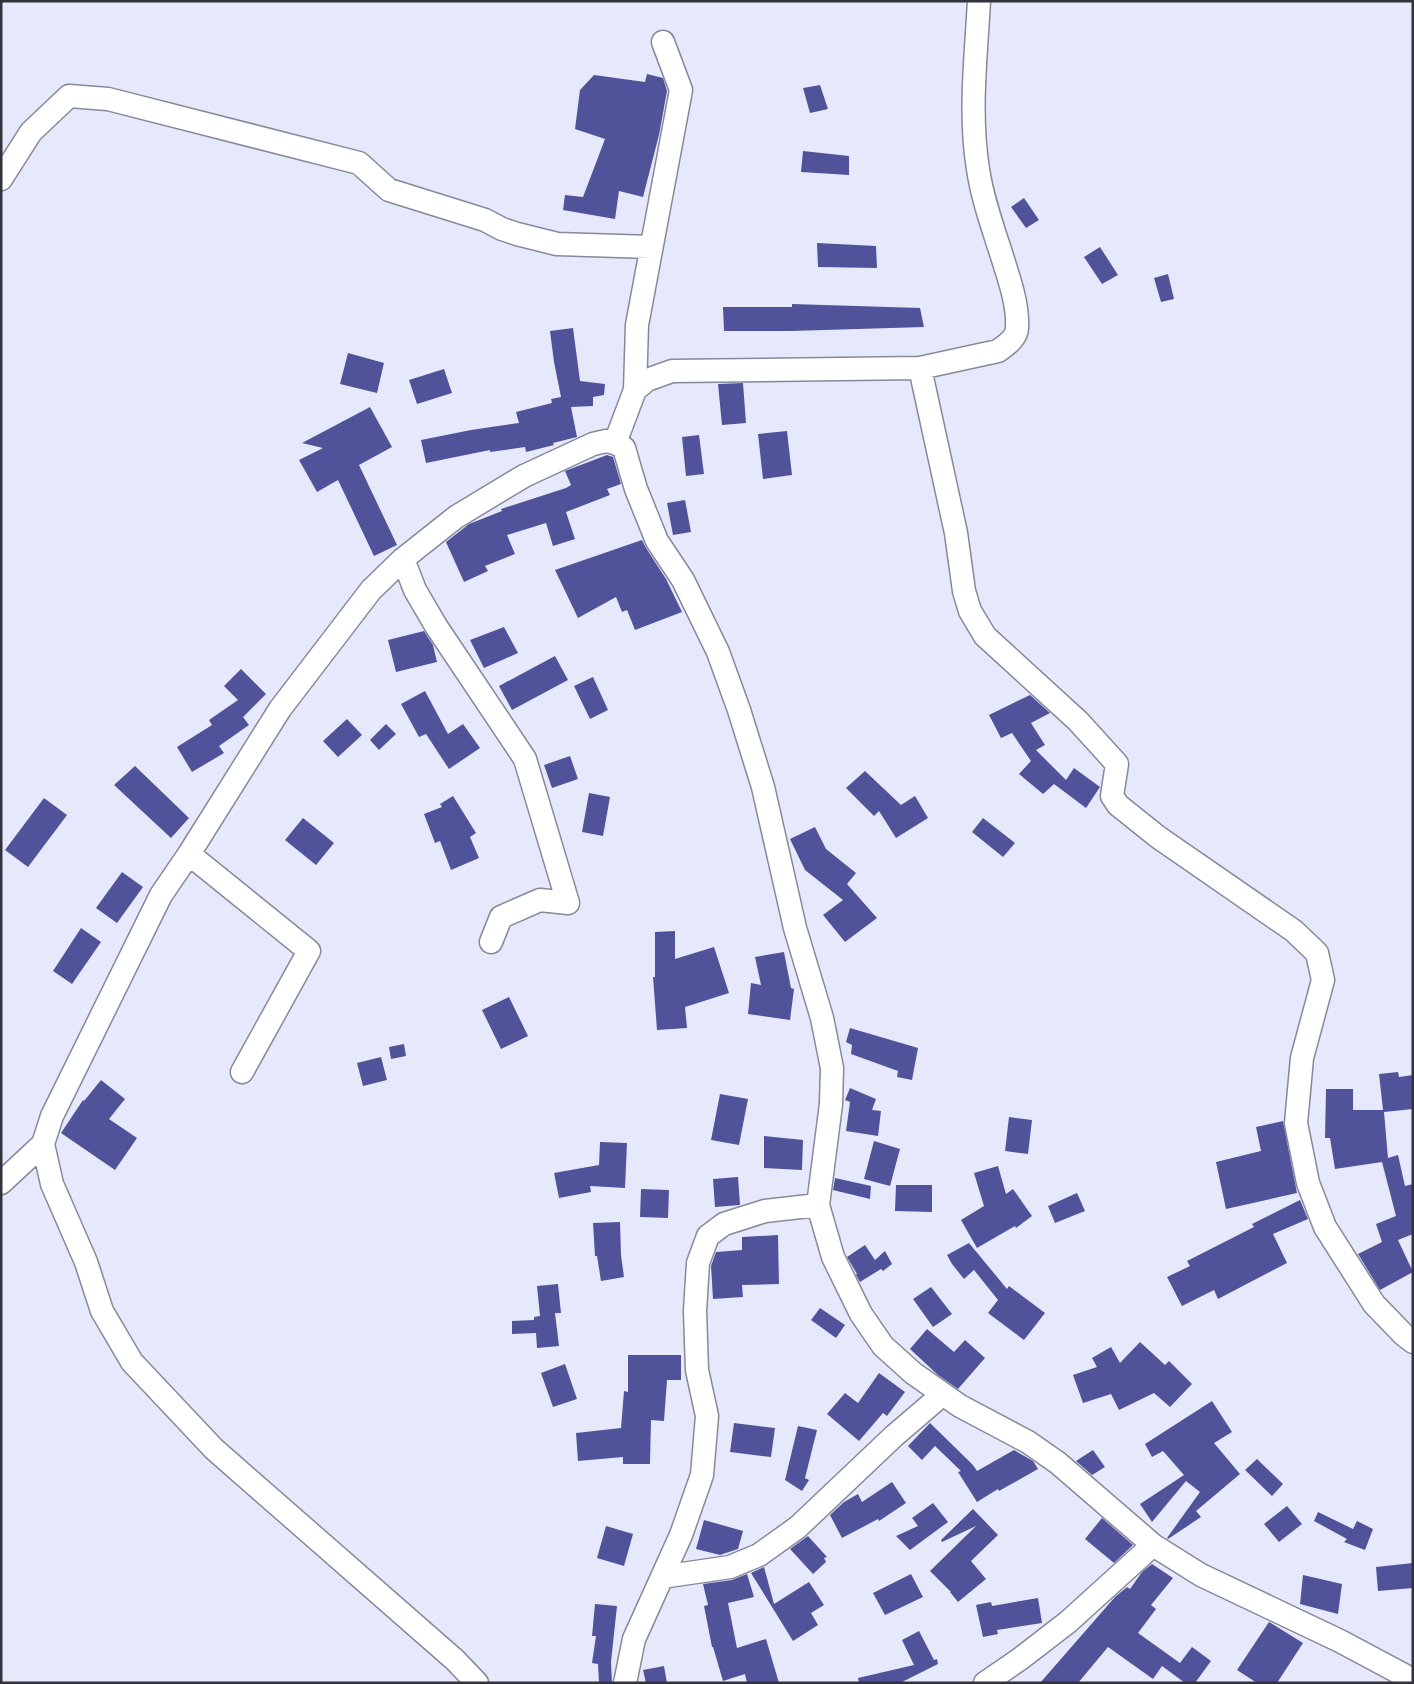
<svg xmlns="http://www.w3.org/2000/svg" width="1414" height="1684" font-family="'Open Sans',sans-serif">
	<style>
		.building { fill: #505399 }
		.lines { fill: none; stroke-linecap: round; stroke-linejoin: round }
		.minor-casing { stroke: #86899a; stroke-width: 25 }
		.minor { stroke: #fff; stroke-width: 22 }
	</style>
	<rect width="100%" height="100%" fill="#e6e9fc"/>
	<path class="building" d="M647 74 663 78 667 91 659 135 643 197 619 191 615 219 563 210 565 195 583 197 605 139 575 129 580 90 594 75 645 82Z
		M820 85 828 109 810 113 803 88Z
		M803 151 849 156V175L801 172Z
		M1024 198 1039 220 1026 228 1011 207Z
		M817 243 876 246 877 268 818 267Z
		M1100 247 1118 275 1102 284 1084 257Z
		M1168 274 1174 299 1161 302 1154 278Z
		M792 304 920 308 924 327 791 331H724L723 307H792Z
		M573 328 580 381 605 384 604 395 593 397V406L571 407 577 437 553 443 554 445 526 452 525 447 490 452V450L426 463 421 440 471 430 519 423 516 412 552 403 551 399 561 397 554 362 550 331Z
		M348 353 384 363 377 393 340 384Z
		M444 369 452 393 417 404 409 380Z
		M743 383 746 423 722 425 718 384Z
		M370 407 392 447 359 465 397 545 374 556 338 480 317 492 299 460 323 448 302 443Z
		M787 431 792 475 763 479 758 434Z
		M699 435 704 474 686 476 682 437Z
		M607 455 613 457 621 484 607 489 610 495 566 512 575 539 553 546 546 523 507 535 515 554 485 566 488 571 464 582 446 542 469 524 502 511 501 509 566 488 571 485 565 471Z
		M685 500 691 532 673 535 667 503Z
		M642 540 646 548 666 579 682 612 635 630 627 610 622 612 616 597 578 618 555 570Z
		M504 627 518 653 484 668 470 640Z
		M424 631 433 645 437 662 396 672 388 640Z
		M555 656 568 680 512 710 499 686Z
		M241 669 266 694 243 717 249 725 219 746 224 753 192 772 177 747 212 725 209 720 238 700 224 686Z
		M593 677 608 710 590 719 574 686Z
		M425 691 448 734 463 724 480 748 449 769 426 734 419 737 401 704Z
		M1030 695 1050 713 1031 723 1045 745 1036 750 1066 780 1074 768 1100 787 1086 808 1054 784 1043 794 1019 774 1031 761 1012 733 1001 738 989 715Z
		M347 719 362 735 338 757 323 741Z
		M386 724 396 734 379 750 370 740Z
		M570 756 578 779 552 788 544 765Z
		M135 766 189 818 171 838 114 785Z
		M865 771 901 805 915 796 928 818 896 838 879 811 874 816 846 788Z
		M589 793 610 797 603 836 582 832Z
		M453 796 476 833 470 837 479 858 451 870 440 841 435 843 424 814 442 807 440 804Z
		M44 798 67 815 28 867 5 850Z
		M303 818 334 843 316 865 285 840Z
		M983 818 1015 843 1003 857 972 832Z
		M815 827 826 849 856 873 847 884 877 918 845 942 823 915 843 900 805 870 790 839Z
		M122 872 143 887 117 923 96 908Z
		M81 928 101 942 72 984 53 971Z
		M675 931V959L714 947 729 993 685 1007 687 1028 657 1030 653 977H655V932Z
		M784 952 791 988 794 989 790 1020 748 1014 751 983 761 985 755 957Z
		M509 997 528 1036 501 1049 482 1010Z
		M850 1028 918 1048 912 1080 897 1077 898 1071 851 1054 852 1045 846 1042Z
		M404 1044 406 1056 391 1059 389 1047Z
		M381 1057 387 1080 363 1086 357 1063Z
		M1398 1072 1399 1077 1413 1075V1109L1384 1112 1388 1158 1398 1155 1405 1186 1413 1184V1234L1398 1240 1413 1272 1380 1290 1358 1254 1382 1242 1376 1224 1396 1216 1382 1162 1335 1169 1330 1138H1325L1326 1089H1353V1110H1383L1379 1074Z
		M101 1080 125 1099 109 1119 137 1138 115 1170 61 1133 83 1100 84 1101Z
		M850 1088 876 1099 872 1110 881 1111 878 1136 846 1131 850 1102 845 1100Z
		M720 1094 748 1099 739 1145 711 1140Z
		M1009 1117 1032 1120 1028 1154 1005 1151Z
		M1283 1121 1297 1193 1226 1209 1216 1162 1261 1151 1256 1127Z
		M764 1136 803 1140 802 1170 764 1168Z
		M874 1141 900 1149 890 1186 864 1179Z
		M600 1142 627 1143 625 1188 590 1186 591 1192 559 1198 554 1173 599 1165Z
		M998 1166 1006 1194 1013 1189 1032 1216 1016 1228 1015 1226 977 1248 961 1220 984 1206 974 1173Z
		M738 1177 740 1205 715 1207 713 1179Z
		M835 1178 871 1186 870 1199 833 1190Z
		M896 1185H932V1212L895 1211Z
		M641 1189 669 1190 668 1218 640 1217Z
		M1077 1193 1085 1211 1055 1223 1048 1206Z
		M1300 1200 1308 1219 1273 1234 1287 1263 1218 1299 1214 1290 1182 1306 1167 1277 1190 1266 1187 1261 1254 1227 1252 1224Z
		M620 1222 621 1255 624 1277 601 1281 597 1256H595L593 1223Z
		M778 1235 779 1284 742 1285 743 1297 713 1299 711 1266 716 1252 742 1250V1237Z
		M969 1243 1007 1289 1009 1286 1045 1313 1024 1340 988 1313 998 1300 974 1270 964 1279 952 1264 947 1255Z
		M865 1245 875 1260 885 1251 892 1264 883 1271 881 1269 860 1282 856 1275 857 1274 847 1257Z
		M558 1284 561 1313H555L559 1346 537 1348 536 1333 512 1334V1321L534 1320V1317L540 1316 537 1286Z
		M931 1287 952 1314 933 1327 913 1299Z
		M820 1308 845 1325 836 1338 811 1320Z
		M927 1329 954 1352 965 1340 985 1358 958 1389 938 1375 910 1349Z
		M1140 1342 1165 1365 1169 1361 1192 1384 1170 1407 1154 1393 1119 1410 1111 1394 1083 1403 1073 1375 1097 1367 1092 1358 1111 1347 1120 1363Z
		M628 1355H681V1380H667L664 1421 651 1420 650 1464H623V1457L578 1461 576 1433 621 1428 624 1391 628 1392Z
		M565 1364 577 1399 553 1407 541 1373Z
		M879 1373 905 1392 887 1416 883 1413 859 1441 827 1414 845 1393 858 1403Z
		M1212 1401 1232 1432 1214 1443 1240 1474 1196 1511 1201 1517 1168 1539 1167 1538 1200 1492 1186 1481 1152 1522 1140 1504 1184 1475 1163 1451 1152 1457 1145 1444Z
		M734 1423 775 1428 771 1457 730 1452Z
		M930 1423 973 1465 977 1471 1014 1450 1033 1461 1038 1469 999 1491 998 1489 977 1502 958 1472 961 1471 935 1446 922 1460 908 1446Z
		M798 1426 817 1430 805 1478 809 1480 802 1491 785 1480Z
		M1093 1450 1105 1467 1092 1475 1076 1461Z
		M1257 1459 1283 1484 1272 1496 1245 1470Z
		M892 1482 906 1503 879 1521 878 1519 842 1538 830 1515 844 1502 858 1494 862 1502Z
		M933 1503 948 1522 910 1550 896 1536 918 1526 912 1518Z
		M1287 1506 1302 1524 1279 1542 1264 1524Z
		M973 1509 998 1535 971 1561 986 1579 958 1602 950 1592H951L930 1571 976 1526 942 1542 941 1540Z
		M1318 1512 1353 1529 1357 1521 1373 1529 1365 1550 1344 1542 1347 1539 1314 1521Z
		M1102 1518 1133 1545 1114 1563 1085 1539Z
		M704 1520 743 1531 738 1549 720 1555 696 1549Z
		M606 1526 633 1534 624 1566 597 1558Z
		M808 1536 827 1557 824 1558 826 1562 813 1574 790 1549Z
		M1413 1563V1588L1378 1591 1376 1567Z
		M1152 1564 1173 1578 1151 1605 1156 1609 1138 1633 1180 1663 1192 1647 1211 1661 1195 1683H1185L1162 1666 1153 1679 1108 1647 1078 1683H1040L1115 1597 1127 1587 1130 1589 1142 1572Z
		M764 1567 774 1604 809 1582 824 1605 811 1613 818 1625 793 1641 751 1573Z
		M747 1574 754 1597 728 1603 737 1648 766 1639 779 1683H747L745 1674 723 1681 713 1647H712L704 1606 708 1605 703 1584 732 1580Z
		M911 1574 923 1597 885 1615 873 1593Z
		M1303 1575 1342 1584 1338 1614 1300 1604Z
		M1038 1598 1042 1623 997 1630 998 1634 983 1637 976 1605 991 1602 992 1606Z
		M595 1604 617 1606 611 1662 612 1683H599L598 1664 592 1663 596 1636H592Z
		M1269 1622 1303 1643 1277 1683H1257L1237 1670Z
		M919 1631 934 1660 937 1659 938 1664 900 1683H859L858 1678 914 1665 902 1640Z
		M664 1666 667 1683H646L643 1670Z"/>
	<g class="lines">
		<defs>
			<path id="minor" d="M1 179 31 132 69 96 108 99 359 163 389 190 485 220 502 229 517 234 557 244 651 247
				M920 368 956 533 964 591 970 611 985 636 1078 721 1117 764 1112 796 1118 805 1158 837 1294 931 1317 953 1323 980 1302 1058 1296 1123 1308 1183 1325 1227 1374 1304 1404 1335 1413 1342
				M635 390 637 325 681 90 663 42
				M615 443 635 390 647 380 672 371 920 368 998 351C1005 346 1017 338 1017 328 1018 308 1012 288 1006 269 996 236 983 203 978 169 969 114 976 56 979 1
				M403 559 415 590 436 626 525 759 568 903 540 900 501 917 491 942
				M189 854 309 951 242 1072
				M1 1183 43 1144
				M662 1577 730 1567 759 1555 798 1527 894 1436 943 1394
				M477 1683 455 1660 214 1449 132 1362 102 1311 86 1262 52 1184 43 1144 52 1116 161 895 189 854 280 709 371 590 403 559 456 517 524 476 593 444 606 441 615 443 624 448 636 489 657 541 683 580 718 652 739 710 763 787 795 928 822 1018 832 1068 831 1104 818 1205 833 1257 861 1314 883 1346 913 1373 960 1406 1028 1442 1058 1463 1153 1545 1201 1575 1340 1641 1413 1680
				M625 1683 634 1639 681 1535 702 1475 707 1416 697 1370 695 1311 698 1263 708 1236 724 1224 765 1211 818 1205
				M985 1683 1020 1659 1068 1622 1153 1545"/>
		</defs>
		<use href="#minor" class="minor-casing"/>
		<use href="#minor" class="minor"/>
	</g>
	<rect width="1414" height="1684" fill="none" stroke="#31323a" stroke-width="5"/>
</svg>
